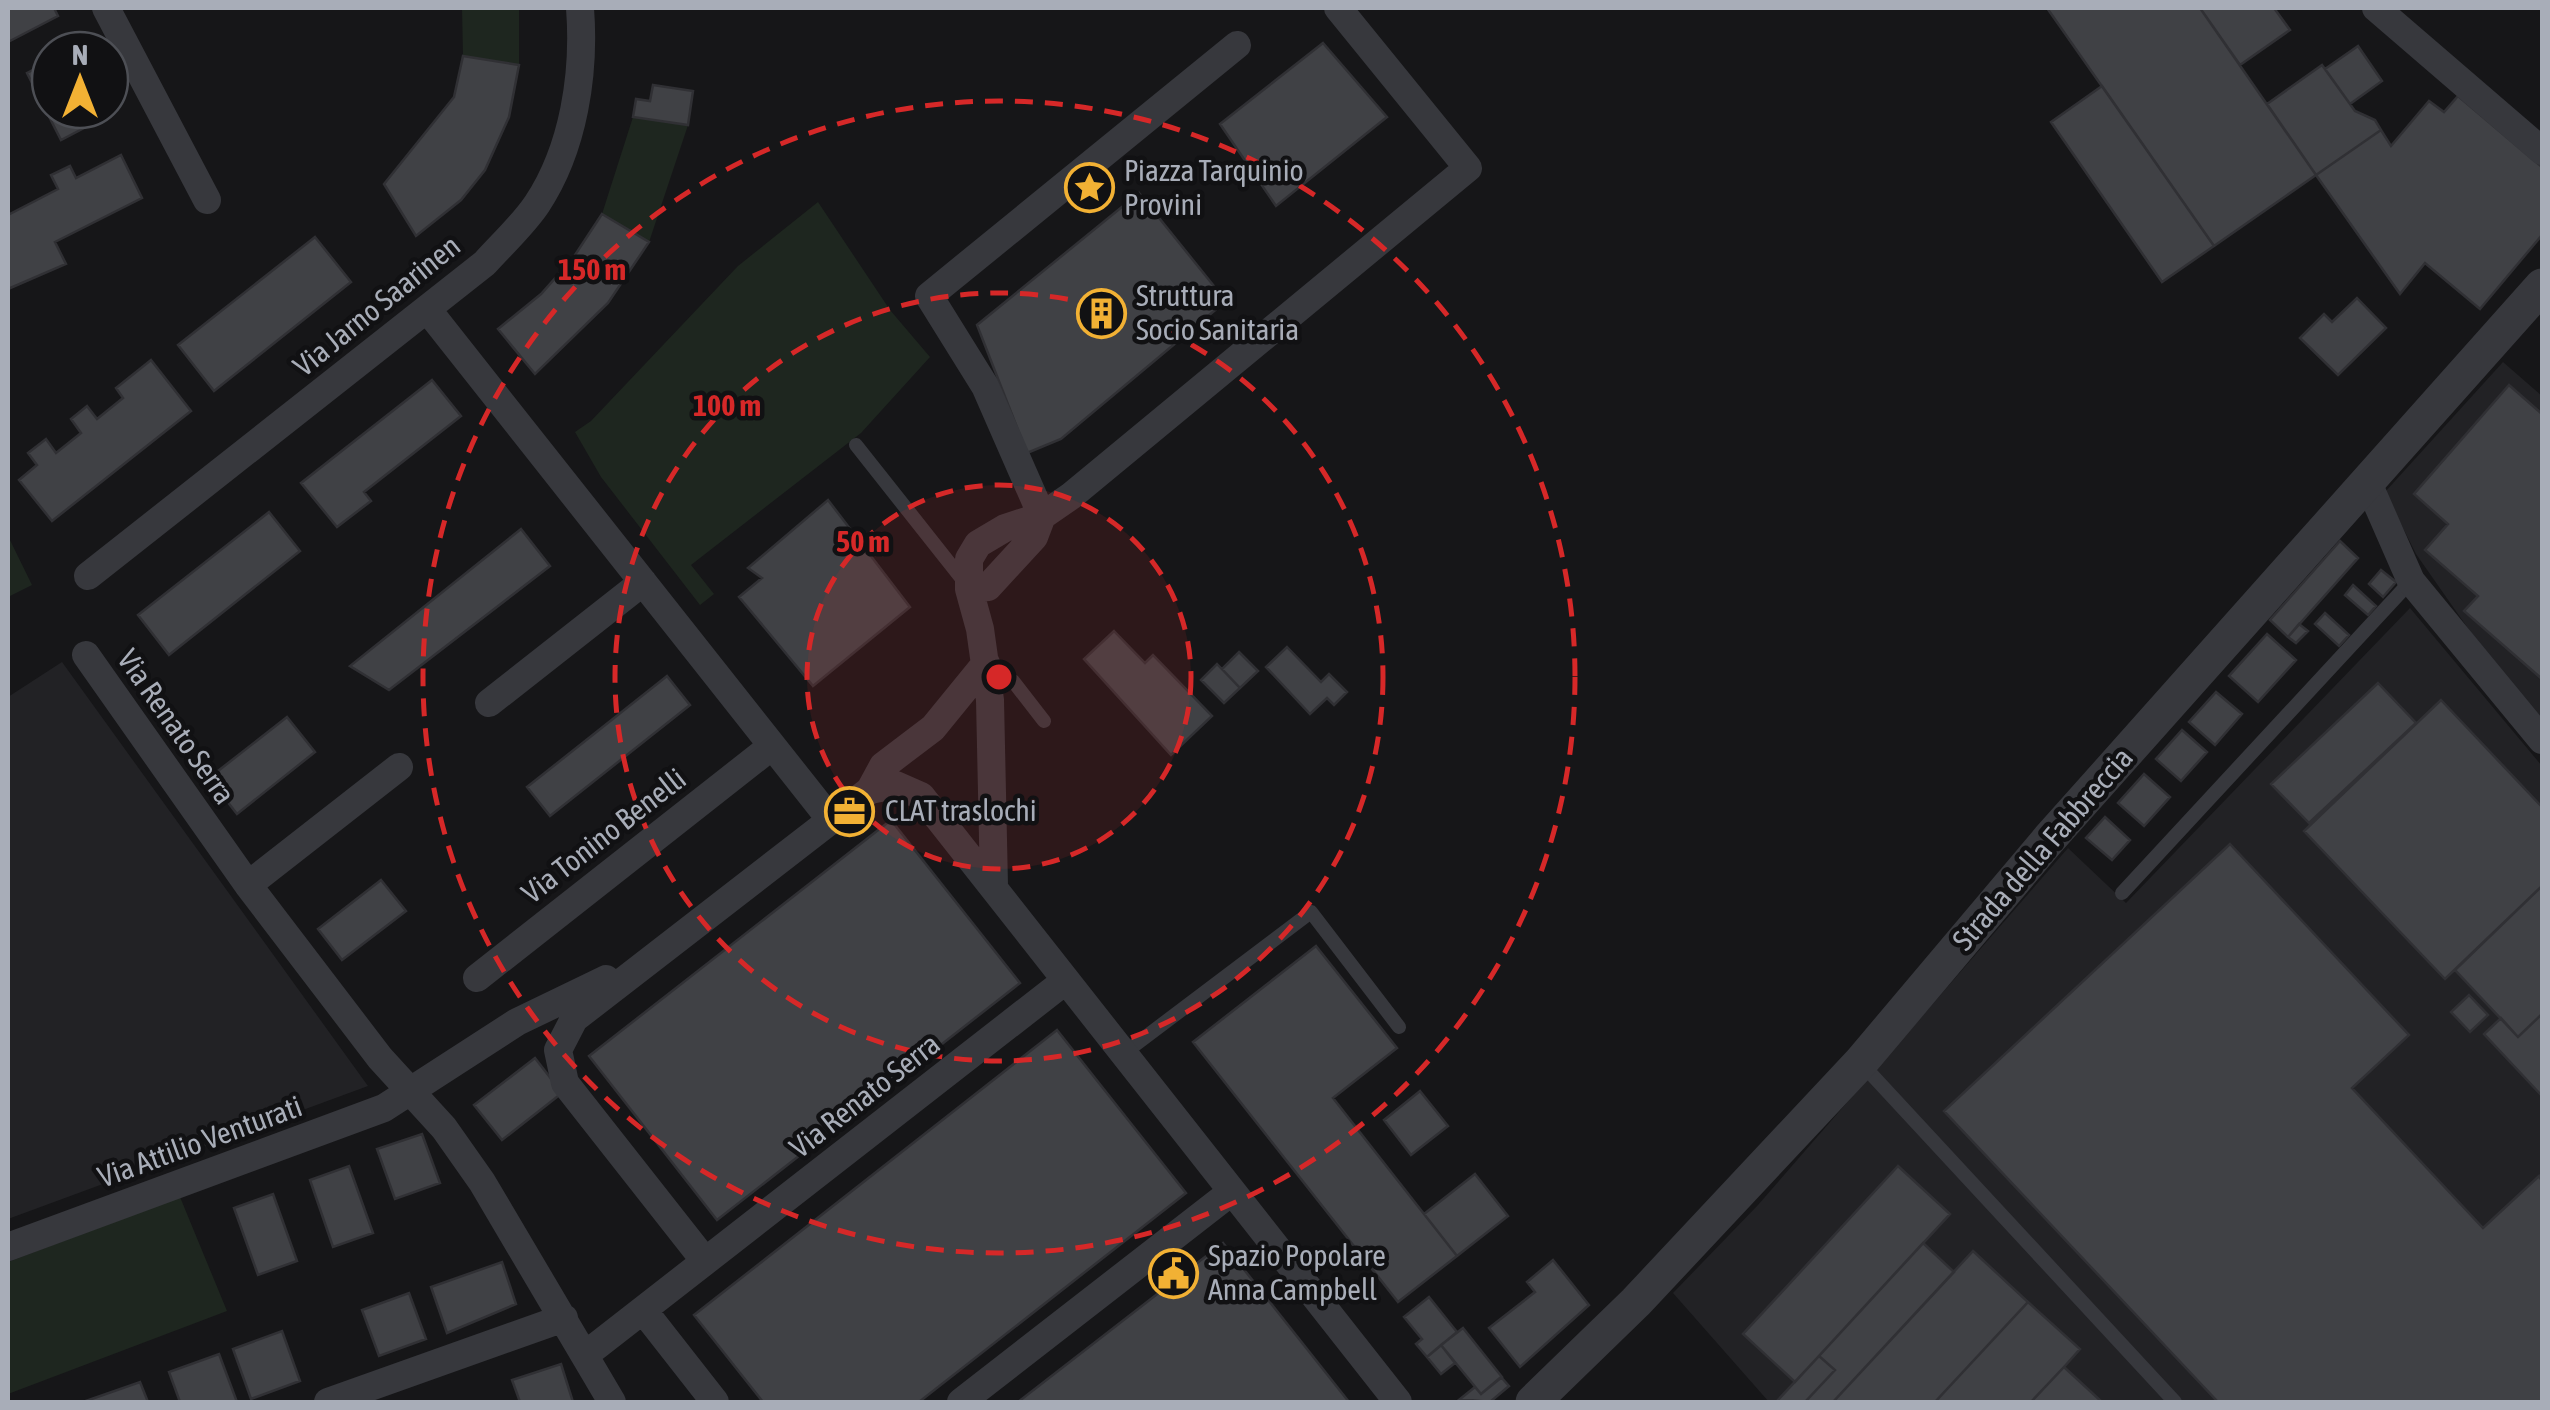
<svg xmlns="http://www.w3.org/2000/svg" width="2550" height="1410" font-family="'Asap Condensed',sans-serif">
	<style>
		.built { fill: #222225 }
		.green { fill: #1e261f }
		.building { fill: #404145; stroke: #303034; stroke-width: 2.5 }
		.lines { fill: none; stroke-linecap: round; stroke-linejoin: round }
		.service { stroke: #37383d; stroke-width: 14 }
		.minor { stroke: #37383d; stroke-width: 28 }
		.tertiary { stroke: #37383d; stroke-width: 35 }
		.ring { fill: none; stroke: #d62828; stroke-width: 5; stroke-dasharray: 18 12 }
		.labels { text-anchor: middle; stroke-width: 9; stroke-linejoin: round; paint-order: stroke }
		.poi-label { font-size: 30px; fill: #a8adb8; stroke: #111113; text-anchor: start }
		.street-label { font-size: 30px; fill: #a8adb8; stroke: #111113 }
		.centre { fill: #d62828; stroke: #111113; stroke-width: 5 }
		.ring-label { font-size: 30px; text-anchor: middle; font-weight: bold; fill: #d62828; stroke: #111113; stroke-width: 9; stroke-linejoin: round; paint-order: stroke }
	</style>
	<rect width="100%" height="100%" fill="#161618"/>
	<path class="built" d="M2503 362 2542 396V721L2488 657 2416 554 2385 492Z
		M2410 608 2542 766V1402H1769L1673 1293 1758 1205 2068 848 2126 903Z
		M62 662 368 1086 8 1219V697Z"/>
	<path class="green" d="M462 8H519V65L463 56Z
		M633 117 688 125 649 242 602 214Z
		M818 202 890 310 930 357 861 433 691 565 714 594 700 605 601 477 575 432 591 421 738 266Z
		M8 536 32 585 8 597Z
		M180 1197 227 1311 8 1394V1262Z"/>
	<path class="building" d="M8 8H54L58 16 8 42Z
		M2047 8H2200L2316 175 2214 246Z
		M2200 8H2274L2290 30 2240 65Z
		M1323 43 1387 117 1276 206 1220 124Z
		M2358 46 2382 81 2350 104 2325 69Z
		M463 56 519 65 509 117 485 170 461 200 416 236 384 184 454 97Z
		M50 61V110H104L107 116 61 140 27 73Z
		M2322 65 2355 111 2375 120 2381 130 2316 175 2267 104Z
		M653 85 693 91 688 125 633 117 636 99 650 101Z
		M2102 86 2214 246 2162 282 2051 122Z
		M2458 96 2542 167V235L2480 309 2425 263 2400 294 2316 175 2381 130 2391 146 2429 101 2444 112Z
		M121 155 142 198 55 242 66 264 8 289V215L58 189 51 175 70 166 76 178Z
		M1139 193 1226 301 1061 439 1027 453 977 325Z
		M602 214 649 242 608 303 535 374 498 329 541 294 573 258Z
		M315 237 351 282 214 391 178 345Z
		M2357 298 2386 328 2338 375 2300 338 2324 314 2332 322Z
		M151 360 191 411 52 521 19 480 37 465 28 453 46 439 56 453 81 433 71 419 87 406 97 419 123 398 116 388Z
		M432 380 461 416 364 492 371 501 337 527 301 483Z
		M2509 385 2542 414V679L2464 611 2478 596 2425 550 2448 524 2414 494Z
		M828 500 910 607 813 686 739 597 762 578 748 568Z
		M269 512 300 551 169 655 138 615Z
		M521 529 550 566 389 690 350 666Z
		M2340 541 2358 558 2288 637 2270 620Z
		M2381 570 2396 582 2383 597 2369 584Z
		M2353 585 2376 606 2368 615 2345 595Z
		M2325 613 2349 635 2339 646 2315 624Z
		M2299 624 2308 631 2296 643 2288 637Z
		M1114 631 1145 663 1153 655 1212 716 1171 755 1084 659Z
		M2267 634 2296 660 2258 702 2229 676Z
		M1287 647 1321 682 1329 674 1347 692 1334 705 1327 698 1310 714 1266 667Z
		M1239 652 1258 671 1240 688 1222 669Z
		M1217 664 1240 688 1224 703 1201 680Z
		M667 676 690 705 550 816 527 787Z
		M2378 683 2416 723 2309 823 2271 784Z
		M2216 692 2242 714 2215 745 2189 722Z
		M2441 700 2542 807V886L2445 979 2304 831Z
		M287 717 315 752 237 814 209 778Z
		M2182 730 2207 752 2181 781 2156 759Z
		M2144 774 2170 797 2144 826 2118 803Z
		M2105 817 2130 840 2112 860 2086 838Z
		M891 820 1020 983 717 1220 589 1056Z
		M2230 844 2409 1035 2352 1088 2483 1228 2539 1176 2542 1181V1402H2218L1944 1111Z
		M381 880 406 911 342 960 318 929Z
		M2542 886V1014L2518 1037 2455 970Z
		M1316 946 1397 1048 1333 1098 1457 1256 1398 1302 1193 1042Z
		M2469 995 2488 1015 2470 1032 2451 1012Z
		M2542 1014V1096L2484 1034 2501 1018 2518 1037Z
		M1057 1030 1186 1193 919 1402H763L694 1315Z
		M535 1058 562 1093 502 1140 474 1105Z
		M1420 1091 1448 1126 1411 1155 1384 1120Z
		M422 1134 440 1183 395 1199 377 1149Z
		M349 1166 373 1233 333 1247 310 1180Z
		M1898 1166 1950 1214 1795 1382 1743 1334Z
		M1475 1174 1508 1216 1457 1256 1424 1214Z
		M273 1194 297 1261 258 1275 234 1208Z
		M1223 1243 1349 1402H1018Z
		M1923 1243 1954 1272 1833 1402H1805L1835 1370 1819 1356Z
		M1973 1251 2028 1302 1935 1402H1833Z
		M1553 1260 1589 1305 1520 1367 1489 1328 1535 1292 1527 1282Z
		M502 1262 516 1304 447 1333 431 1287Z
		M409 1293 426 1339 379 1356 362 1310Z
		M1429 1297 1457 1332 1427 1357 1416 1344 1422 1339 1404 1317Z
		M2028 1302 2080 1349 2064 1367 2031 1402H1935Z
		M1463 1328 1502 1377 1481 1394 1441 1345Z
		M282 1331 300 1381 251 1399 233 1349Z
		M1441 1345 1455 1363 1441 1374 1427 1357Z
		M219 1354 237 1402H180L169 1372Z
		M1819 1356 1835 1370 1805 1402H1776Z
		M561 1364 573 1402H520L512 1380Z
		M2064 1367 2102 1402H2031Z
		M1501 1377 1509 1386 1490 1402 1460 1399 1475 1387 1481 1394Z
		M140 1382 148 1402H83Z"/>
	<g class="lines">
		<path class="service" d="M856 445 966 584
			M986 663 1013 681 1044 721
			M2122 893 2411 581
			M1123 1054 1311 912 1399 1027
			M1861 1063 2175 1402"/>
		<path class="minor" d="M106 8 207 200
			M2376 8 2542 151
			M427 309 831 820
			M2368 483 2411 581 2542 740
			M1042 516 985 386 929 296 1237 45
			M88 576 485 263C502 244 523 225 537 204 574 148 585 73 580 8
			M969 589 988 587 1034 537 1042 516
			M86 655 248 885 380 1058 444 1128 482 1182 612 1402
			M489 703 643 582
			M870 790 883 766 933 728 986 663
			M248 885 399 767
			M994 885 990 700 980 629 969 589V559L978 544 1005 528 1042 516 1071 496 1468 168 1338 8
			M477 978 772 746
			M8 1247 384 1108 517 1022 606 979
			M705 1261 565 1083 558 1050 574 1019 870 790 896 785 921 796 1398 1402
			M643 1310 715 1402
			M585 1355 1065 981
			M328 1402 564 1318
			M961 1402 1230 1193"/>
		<path class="tertiary" d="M1533 1402 1636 1302 1861 1062 2049 839 2542 286"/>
	</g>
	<circle cx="999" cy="677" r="192" fill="#d62828" fill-opacity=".12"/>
	<g class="ring">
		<circle cx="999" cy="677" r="192"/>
		<circle cx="999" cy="677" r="384"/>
		<circle cx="999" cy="677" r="576"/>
	</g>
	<defs>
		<symbol id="sight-ring" viewBox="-11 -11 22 22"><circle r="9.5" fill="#111113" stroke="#f2b134" stroke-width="1.5"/><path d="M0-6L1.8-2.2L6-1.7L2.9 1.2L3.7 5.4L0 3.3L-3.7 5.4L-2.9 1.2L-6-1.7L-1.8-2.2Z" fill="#f2b134"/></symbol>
		<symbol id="building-ring" viewBox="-11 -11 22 22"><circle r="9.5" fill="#111113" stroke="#f2b134" stroke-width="1.5"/><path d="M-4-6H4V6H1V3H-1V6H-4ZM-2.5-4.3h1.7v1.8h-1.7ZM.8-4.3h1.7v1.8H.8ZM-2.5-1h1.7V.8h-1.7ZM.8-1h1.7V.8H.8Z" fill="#f2b134"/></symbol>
		<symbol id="office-ring" viewBox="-11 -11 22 22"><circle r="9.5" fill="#111113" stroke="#f2b134" stroke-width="1.5"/><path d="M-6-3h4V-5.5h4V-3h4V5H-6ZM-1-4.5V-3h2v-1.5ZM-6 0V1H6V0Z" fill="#f2b134"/></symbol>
		<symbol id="civic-ring" viewBox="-11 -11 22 22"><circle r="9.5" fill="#111113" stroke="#f2b134" stroke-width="1.5"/><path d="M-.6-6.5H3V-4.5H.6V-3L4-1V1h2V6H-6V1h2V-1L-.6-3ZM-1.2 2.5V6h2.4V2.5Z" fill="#f2b134"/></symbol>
	</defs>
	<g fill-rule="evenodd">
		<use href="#sight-ring" x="1062" y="160" width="55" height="55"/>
		<use href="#building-ring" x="1074" y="286" width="55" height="55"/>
		<use href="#office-ring" x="822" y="784" width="55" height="55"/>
		<use href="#civic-ring" x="1146" y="1246" width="55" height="55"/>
	</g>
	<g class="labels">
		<g class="poi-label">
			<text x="1124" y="181">Piazza Tarquinio<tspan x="1124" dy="34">Provini</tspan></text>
			<text x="1136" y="306">Struttura<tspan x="1136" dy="34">Socio Sanitaria</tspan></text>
			<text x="885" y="821">CLAT traslochi</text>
			<text x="1208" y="1266">Spazio Popolare<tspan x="1208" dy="34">Anna Campbell</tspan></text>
		</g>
		<g class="street-label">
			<text transform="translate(377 306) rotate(-39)" y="10">Via Jarno Saarinen</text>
			<text transform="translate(176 727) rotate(55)" y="10">Via Renato Serra</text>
			<text transform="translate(604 836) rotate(-38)" y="10">Via Tonino Benelli</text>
			<text transform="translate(2043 849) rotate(-49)" y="10">Strada della Fabbreccia</text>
			<text transform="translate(865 1096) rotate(-38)" y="10">Via Renato Serra</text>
			<text transform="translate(200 1142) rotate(-20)" y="10">Via Attilio Venturati</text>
		</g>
	</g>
	<circle cx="999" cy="677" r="15" class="centre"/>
	<g class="ring-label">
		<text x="592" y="280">150 m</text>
		<text x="727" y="416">100 m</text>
		<text x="863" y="552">50 m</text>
	</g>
	<rect width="2550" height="1410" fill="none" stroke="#a8adb8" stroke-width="20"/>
	<g transform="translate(80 80)"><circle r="48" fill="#111113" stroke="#4d4f55" stroke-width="2.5"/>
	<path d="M0-8L18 38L0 25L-18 38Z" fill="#f2b134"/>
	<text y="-15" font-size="28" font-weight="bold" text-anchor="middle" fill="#a8adb8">N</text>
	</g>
</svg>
